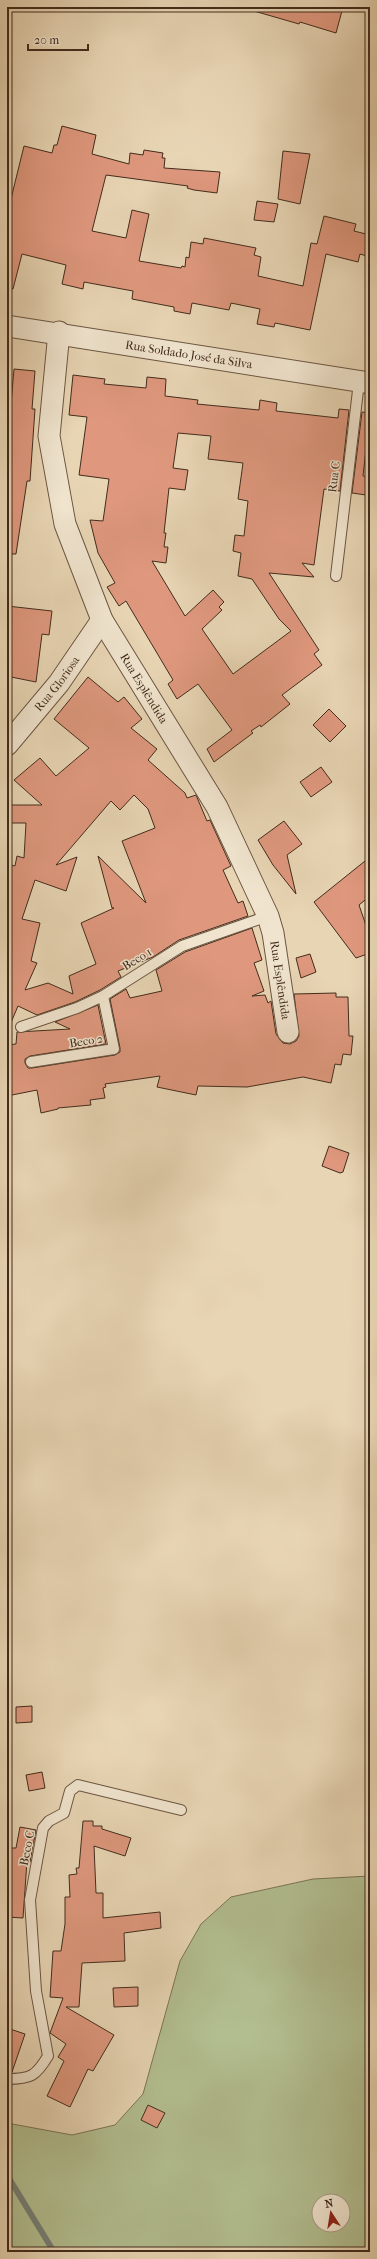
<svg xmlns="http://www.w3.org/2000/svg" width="377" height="2259" font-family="'IM FELL French Canon',serif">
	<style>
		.green { fill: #b2be90; stroke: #7a7556; fill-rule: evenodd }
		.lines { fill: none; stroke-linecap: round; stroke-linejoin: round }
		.stream { stroke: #768077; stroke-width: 6 }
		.building { fill: #df987e; stroke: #422c1c; fill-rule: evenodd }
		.lane-casing { stroke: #6c5642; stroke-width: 12 }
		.street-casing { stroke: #6c5642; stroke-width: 23 }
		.lane { stroke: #f0e4ce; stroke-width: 10 }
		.street { stroke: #f0e4ce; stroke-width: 21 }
		.labels { text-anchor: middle; stroke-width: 3; stroke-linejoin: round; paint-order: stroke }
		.street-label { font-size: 12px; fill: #422c1c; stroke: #f0e4ce }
	</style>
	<rect width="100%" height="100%" fill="#e8d5b4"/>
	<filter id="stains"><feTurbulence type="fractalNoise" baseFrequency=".005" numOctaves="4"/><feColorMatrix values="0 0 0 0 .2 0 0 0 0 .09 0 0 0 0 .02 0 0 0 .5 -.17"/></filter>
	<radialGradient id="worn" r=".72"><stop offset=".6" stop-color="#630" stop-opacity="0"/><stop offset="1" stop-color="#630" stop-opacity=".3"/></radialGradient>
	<path class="green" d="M370 1876V2252H7V2123L72 2135 115 2125 143 2094 180 1961 201 1924 231 1897 313 1879ZM319 2201H343V2225H319Z"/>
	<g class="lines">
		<path class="stream" d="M7 2175 54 2252"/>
	</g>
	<path class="building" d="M255 7H343L336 33 300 22 299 24 254 11Z
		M62 126 96 135 92 154 129 164 130 153 143 155 144 150 163 153 162 158H165L164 168 220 172 217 193 194 190 187 188 188 186 106 175 92 231 126 238 132 210 149 214 139 261 181 268 182 266 185 267 186 257 189 258 191 242 203 244 204 238 256 248 254 255 261 257 258 276 303 286 311 243 317 244 324 216 356 224 354 231 370 235V257L360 254 358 262 326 254 310 330 275 323 274 327 257 324 260 309 231 303 229 310 192 303 190 314 174 311V307L132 299 133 291 84 282 83 289 62 284 66 265 22 254 13 289 7 288V215L24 146 52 153 54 145H57Z
		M283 151 310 154 300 204 278 199Z
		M257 201 278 204 274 222 254 220Z
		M14 369 35 371 32 409H35L30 481H27L16 554H7V449Z
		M73 375 105 379 104 384 146 388 147 377 166 379 165 396 198 400 197 404 259 410 260 400 277 403 276 411 338 418 339 409 349 410 340 491 324 489 314 565 302 563 314 577 269 573 319 650 314 654 322 665 282 695 290 704 261 727 260 725 251 731 253 733 214 762 207 749 232 730 198 684 177 699 168 684 173 680 126 601 119 606 107 587 115 583 98 553 90 520 103 521 109 479 79 475 87 417 69 415ZM178 433 211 436 208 459 243 463 238 499 248 501 244 536 235 535 233 551 241 553 238 576 252 579 279 619 291 631 233 674 202 629 222 610 219 607 224 602 213 590 185 616 152 561 166 563 168 547H164L166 533H164L169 488 185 490 188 470 173 468Z
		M362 412 370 413 363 476 368 477 366 495 352 493Z
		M7 606 52 611 49 635 42 634 36 682 11 677V675L8 674Z
		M88 677 118 702 124 697 142 719 131 728 157 749 148 760 185 793 187 798 196 795 207 821 210 820 231 866 223 870 238 903 243 901 248 916 179 940 153 957 118 971 121 977 100 990 75 1002 37 1015 18 1006 7 1032V864L15 866 17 856 24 858 26 823H7V805H42L14 780 40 758 56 776 89 748 54 719ZM134 795 148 809 155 828 122 841 146 903 98 856 112 908H114L81 923 96 964 69 976 73 994 48 983 25 990 37 963 31 961 40 923 22 919 35 880 66 891 77 857 56 865 111 801 120 810Z
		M329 709 346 726 330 742 313 725Z
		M321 767 332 782 311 797 300 782Z
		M284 821 302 844 287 855 296 894 273 865 258 840Z
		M370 857V896L359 905 370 937V953L356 958 314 902Z
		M252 928 262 960 254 963 264 991 252 996 265 995 268 1003 271 1001 276 1034 283 1043 290 1044 296 1041 299 1036 294 994 336 993V997H348L349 1036H353L351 1055 343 1054 341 1065 335 1064 331 1083 303 1077 247 1087 198 1086 196 1095 157 1087 160 1076 105 1084 106 1087 103 1088 105 1098 90 1100 91 1105 58 1108V1109L41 1113 37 1090 7 1096V1045L16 1044 17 1032 70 1029 55 1022 98 1005 106 1044 30 1056 25 1059V1063L28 1068H32L115 1055 120 1052V1048L110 999 126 989 130 998 162 991 156 970 185 952Z
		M310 954 316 972 301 978 296 958Z
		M329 1146 349 1153 343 1172 340 1173 322 1166Z
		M32 1706V1722L16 1723V1707Z
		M42 1772 45 1788 29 1791 26 1775Z
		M83 1821H93V1826H102V1829L131 1838 125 1856 94 1846 96 1893H103V1918L160 1912 161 1928 124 1933 125 1961 82 1963 79 2007H66L114 2035 93 2071 88 2069 70 2107 47 2096 64 2061 58 2057 66 2044 50 2033 63 1998 50 1997 53 1951H61L65 1924V1897H70L69 1875 77 1874 76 1868H79Z
		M20 1827 36 1830 30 1862 27 1861 23 1918 7 1917 9 1848H16Z
		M138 1987V2006L114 2007 113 1988Z
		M7 2028 25 2034 12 2072H7Z
		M148 2105 165 2113 157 2128 141 2120Z"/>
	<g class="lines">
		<defs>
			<path id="lane" d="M336 576 359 382
				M21 1027 77 1008 103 996 182 946 268 916
				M31 1062 114 1049 103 996
				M7 2079C31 2079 36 2076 48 2056L36 1991 30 1900 43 1828 49 1821 64 1813 70 1791 78 1785 181 1810"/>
			<g id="street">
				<path id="s1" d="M7 326 370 383"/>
				<path id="s2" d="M59 332 49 436 65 524 102 620 217 807 268 916 273 933 288 1032"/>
				<path id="s3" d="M7 745 59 683 102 620"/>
			</g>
		</defs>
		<use href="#lane" class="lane-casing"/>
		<use href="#street" class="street-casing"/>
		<use href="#lane" class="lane"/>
		<use href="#street" class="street"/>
	</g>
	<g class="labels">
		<g class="street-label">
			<text dy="4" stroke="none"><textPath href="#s1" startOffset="184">Rua Soldado José da Silva</textPath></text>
			<text transform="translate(334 477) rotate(-83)" y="4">Rua C</text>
			<text dy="4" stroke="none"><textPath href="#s3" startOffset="79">Rua Gloriosa</textPath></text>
			<text dy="4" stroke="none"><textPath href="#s2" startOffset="377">Rua Esplêndida</textPath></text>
			<text transform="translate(137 959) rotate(-32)" y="4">Beco 1</text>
			<text dy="4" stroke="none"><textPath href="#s2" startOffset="702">Rua Esplêndida</textPath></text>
			<text transform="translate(86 1041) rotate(-9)" y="4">Beco 2</text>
			<text transform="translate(27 1848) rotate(-79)" y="4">Beco C</text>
		</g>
	</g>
	<rect width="377" height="2259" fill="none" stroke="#e8d5b4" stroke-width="24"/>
	<rect x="8" y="8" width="361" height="2243" fill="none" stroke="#422c1c" stroke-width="2"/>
	<rect x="12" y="12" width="353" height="2235" fill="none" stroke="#422c1c"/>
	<g transform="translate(331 2213) rotate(348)"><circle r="19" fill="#f0e4ce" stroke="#aa9a87"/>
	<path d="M0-3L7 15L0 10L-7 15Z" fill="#8f2418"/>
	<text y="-6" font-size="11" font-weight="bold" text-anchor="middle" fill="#422c1c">N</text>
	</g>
	<path d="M28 44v6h60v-6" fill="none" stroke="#422c1c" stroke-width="2"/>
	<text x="34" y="44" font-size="12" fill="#422c1c" stroke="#f0e4ce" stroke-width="3" paint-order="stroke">20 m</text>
	<rect width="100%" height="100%" filter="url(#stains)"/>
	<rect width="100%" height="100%" fill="url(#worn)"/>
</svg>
